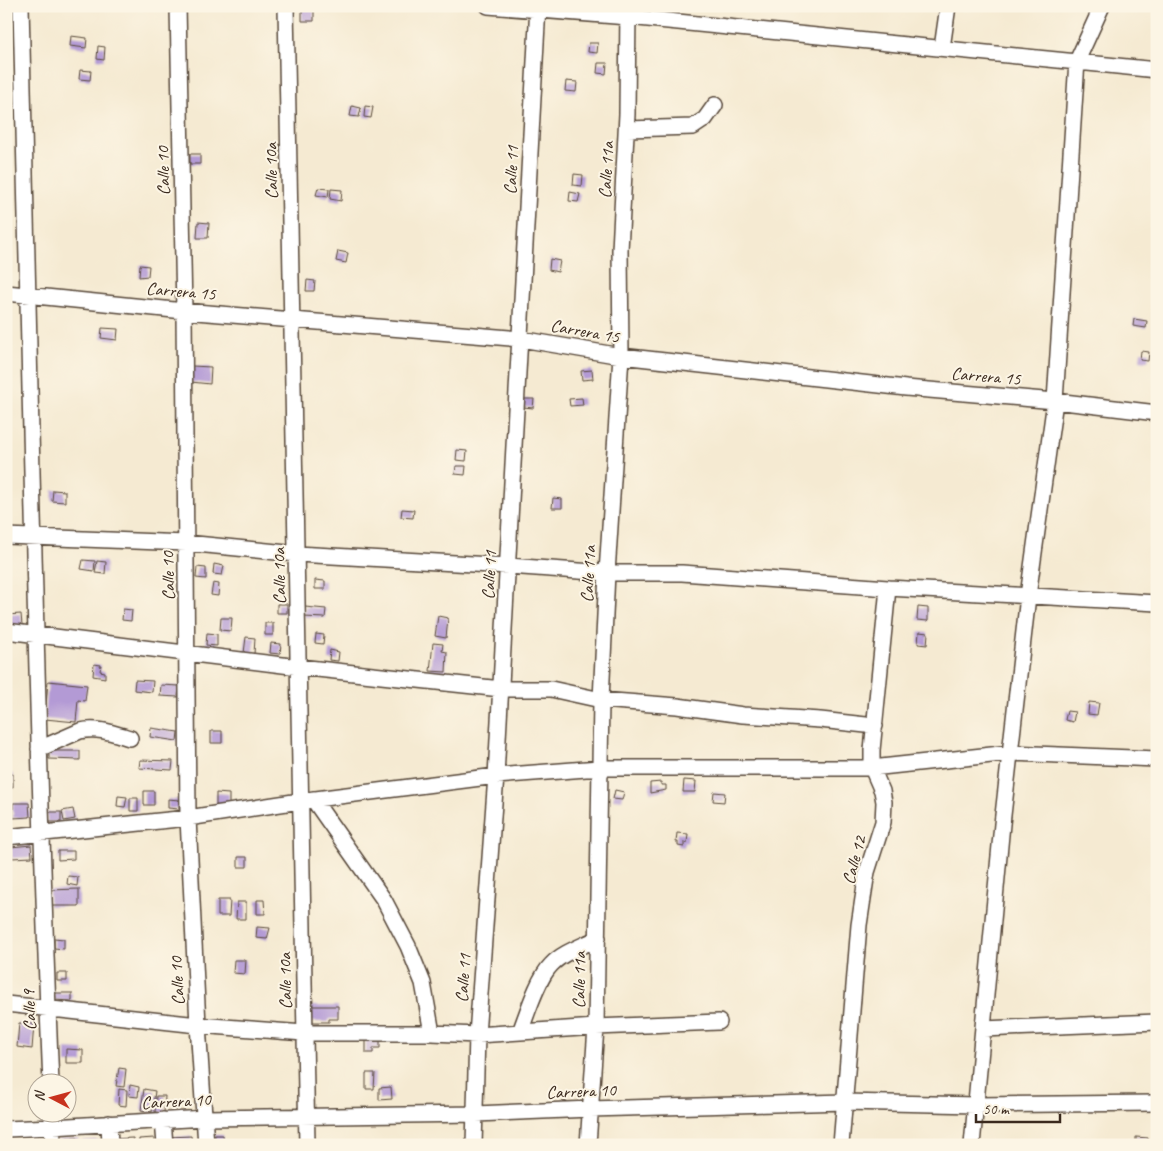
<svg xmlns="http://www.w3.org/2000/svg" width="1163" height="1151" font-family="Caveat,sans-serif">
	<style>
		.building { fill: #b39ad5 }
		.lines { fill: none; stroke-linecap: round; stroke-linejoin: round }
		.minor-casing { stroke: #574739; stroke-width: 18 }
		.minor { stroke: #fff; stroke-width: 15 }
		.labels { text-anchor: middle; stroke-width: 4; stroke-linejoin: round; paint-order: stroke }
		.street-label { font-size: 18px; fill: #3b2a1e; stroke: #fcf5e5 }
	</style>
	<rect width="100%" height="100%" fill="#fcf5e5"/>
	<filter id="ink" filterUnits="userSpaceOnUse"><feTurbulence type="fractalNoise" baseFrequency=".02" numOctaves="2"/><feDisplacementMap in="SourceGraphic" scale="10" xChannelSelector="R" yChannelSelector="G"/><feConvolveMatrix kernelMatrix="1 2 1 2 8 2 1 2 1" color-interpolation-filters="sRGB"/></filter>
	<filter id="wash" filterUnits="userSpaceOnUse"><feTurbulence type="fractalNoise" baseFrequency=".0096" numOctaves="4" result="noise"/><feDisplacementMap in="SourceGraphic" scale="20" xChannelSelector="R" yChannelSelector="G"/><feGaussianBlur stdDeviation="1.12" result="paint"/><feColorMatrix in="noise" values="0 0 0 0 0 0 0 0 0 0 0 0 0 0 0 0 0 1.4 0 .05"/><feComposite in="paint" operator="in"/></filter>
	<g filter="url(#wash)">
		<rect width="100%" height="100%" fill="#f5ead2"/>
		<g id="blocks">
			<path class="building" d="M302 9 314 10V21H302Z
				M71 36 87 38 86 48 70 46Z
				M589 43H598L597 53 588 52Z
				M98 46 105 47 104 60 97 59Z
				M598 63H607L606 74 597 73Z
				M80 70 91 71 90 80 79 79Z
				M566 81 577 82 576 92 565 91Z
				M352 106 361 108 359 117 350 116Z
				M365 106 373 107 371 118 364 117Z
				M190 154H200V164H190Z
				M574 174 583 175 582 186 573 185Z
				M318 188 329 189 328 197 316 195Z
				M331 189 342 190 341 201 330 199Z
				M570 192 580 194 578 202 569 201Z
				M198 222 209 223 208 238H197Z
				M338 251 348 253 346 263 336 261Z
				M550 259 560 261 558 272 549 270Z
				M140 265 149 266 148 276 139 277Z
				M307 280 315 281 314 291H306Z
				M1134 319 1147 321 1146 328 1133 326Z
				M102 328 118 329 117 340 101 338Z
				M1141 351 1149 352 1148 361 1140 360Z
				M192 366 211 367 210 384 191 382Z
				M592 370 593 379 582 380 581 371Z
				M582 398 583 405 570 406 569 399Z
				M524 399H534L533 408 523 407Z
				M457 450 467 451 466 461 456 460Z
				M456 466H466L465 475 455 474Z
				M53 490 65 491V502L52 501Z
				M553 498 562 499V508H552Z
				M402 509 414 510 413 518 401 517Z
				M83 560 95 561 94 571 81 569Z
				M97 561 106 562 105 574 95 573Z
				M214 564 224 566 222 575 213 574Z
				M197 567 206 568V579L196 578Z
				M315 580 325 581V589H315Z
				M213 583 219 584 218 596 211 595Z
				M277 604H287V613H277Z
				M305 607 326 609 325 618 304 617Z
				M918 607 928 608V621L917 620Z
				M123 609 132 610 131 621 122 620Z
				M21 614 22 625H6V615Z
				M438 616 448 618 446 638 435 636Z
				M221 618H232L231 631 220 630Z
				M265 623H273V635H265Z
				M919 632 928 633 927 645 918 644Z
				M207 633 217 634V646L206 645Z
				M316 634 324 635 323 644 315 643Z
				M246 637 255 638 254 654 244 653Z
				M271 643 281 644 280 654 270 653Z
				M433 643 443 644 442 651 447 652 446 672 430 671Z
				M330 650 339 652 338 661 329 660Z
				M94 664 101 665 100 671 105 672V678L93 676Z
				M135 680 153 681 152 692 134 690Z
				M48 681 87 685 85 701 78 700 76 722 45 719Z
				M161 685 179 686 178 697 160 696Z
				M1089 702 1099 703 1097 715 1088 714Z
				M1067 711 1075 712 1073 722 1065 720Z
				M151 728 178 732 177 741 150 737Z
				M211 731H222V743H211Z
				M49 751H80V760L49 759Z
				M140 760 173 761 172 770 139 768Z
				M6 774H13V787H6Z
				M684 780 696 781 695 792H683Z
				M661 782V785H666V790L650 793V783Z
				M615 790 624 792 622 800 613 799Z
				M144 791H154V805H144Z
				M714 792 725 793 724 802 713 801Z
				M216 793 229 794V806H216Z
				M118 796 127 797 125 807 117 806Z
				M130 798H138V811H130Z
				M168 799 179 800V809L168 808Z
				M13 803H29L30 817 13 818Z
				M73 809 75 819 64 821 62 811Z
				M47 812H61V822H47Z
				M677 833 688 834 687 843 684 842V847L678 846V842H676Z
				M31 845 32 857 12 858 11 847Z
				M58 851H74V859L58 860Z
				M238 857H247V867H238Z
				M68 876 78 877 77 886 67 884Z
				M79 889V906H49V890Z
				M218 900H230L229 916H218Z
				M257 900H264L265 914H257Z
				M237 902H246V919H236Z
				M257 927 270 928 267 939 256 938Z
				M54 938 64 939V949L54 948Z
				M234 960H246L245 974 233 973Z
				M57 973H67V981H57Z
				M54 993H72V1001L54 1000Z
				M310 1006H338V1019H329V1022H310Z
				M19 1023 34 1024 32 1049 17 1047Z
				M366 1038 380 1039V1048H373V1053H366Z
				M66 1049 83 1050V1063H66Z
				M119 1068 126 1069 124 1087 116 1086Z
				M366 1073H375L374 1089H366Z
				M130 1085 139 1087 138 1097 129 1096Z
				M391 1087 392 1099 379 1100V1088Z
				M119 1089 127 1090 126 1106 118 1105Z
				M144 1089 155 1091 152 1112 141 1110Z
				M156 1096H165L164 1113 155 1112Z
				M215 1135H223L224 1145H215Z
				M191 1136 192 1145H168V1137Z
				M1136 1137 1148 1138V1145H1136Z
				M78 1138 79 1145H59V1139Z
				M133 1138V1145H111L110 1139Z
				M154 1138V1145H139V1139Z
				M99 1140V1145H80V1141Z"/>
		</g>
	</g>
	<g filter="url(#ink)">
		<use href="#blocks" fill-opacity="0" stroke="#574739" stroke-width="1"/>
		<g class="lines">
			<defs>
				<path id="minor" d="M21 6C30 365 36 725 51 1084
					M178 6 184 311 188 818 198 1025 206 1145
					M286 6 307 1145
					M488 6 628 17 1157 70
					M942 48 948 6
					M627 129 693 127 705 119 715 105
					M6 293 184 311 521 339 621 356 906 388 1055 401 1157 413
					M6 536 186 543 297 554 508 566 607 573H682L888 588 1157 603
					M6 631 299 667 501 689H551L601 700 677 706 743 715 820 720 875 726
					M39 749 80 731C98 727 113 733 130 738
					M313 799 384 900 408 946 423 983 432 1033
					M6 837 188 818 300 801 496 776 599 768H872L1010 753 1157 759
					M6 1004 198 1025 304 1033H432L477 1035 596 1027 719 1022
					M983 1029 1157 1022
					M520 1032C527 1014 538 978 551 965 563 952 583 946 598 938
					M52 1114 53 1145
					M163 1120 165 1145
					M109 1123 110 1145
					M6 1129 52 1127 205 1118 476 1114 590 1109 845 1102 976 1105 1157 1103
					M474 1145 477 1035 496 776 538 6
					M588 1145 596 1027 601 700 607 573 621 356 620 250 627 114 628 6
					M841 1145 859 925 867 872 883 822 884 802 882 791 872 768V750L888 588
					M972 1145 1002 824 1028 596 1055 401 1077 61 1102 6"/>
			</defs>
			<use href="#minor" class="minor-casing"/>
			<use href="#minor" class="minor"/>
		</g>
	</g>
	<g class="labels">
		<g class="street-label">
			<text transform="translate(511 170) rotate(-87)" y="6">Calle 11</text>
			<text transform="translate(606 170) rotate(-87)" y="6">Calle 11a</text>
			<text transform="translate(163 171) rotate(-91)" y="6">Calle 10</text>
			<text transform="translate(271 171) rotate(-91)" y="6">Calle 10a</text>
			<text transform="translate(181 291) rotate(5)" y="6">Carrera 15</text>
			<text transform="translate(585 331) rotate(10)" y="6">Carrera 15</text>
			<text transform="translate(986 376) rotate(5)" y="6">Carrera 15</text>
			<text transform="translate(588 574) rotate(-87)" y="6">Calle 11a</text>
			<text transform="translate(489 575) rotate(-87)" y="6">Calle 11</text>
			<text transform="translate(168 576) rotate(-91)" y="6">Calle 10</text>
			<text transform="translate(279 576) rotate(-91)" y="6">Calle 10a</text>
			<text transform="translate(854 860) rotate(-75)" y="6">Calle 12</text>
			<text transform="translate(463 978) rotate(-86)" y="6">Calle 11</text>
			<text transform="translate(579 980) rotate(-89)" y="6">Calle 11a</text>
			<text transform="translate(177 981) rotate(-93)" y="6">Calle 10</text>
			<text transform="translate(285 981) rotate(-91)" y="6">Calle 10a</text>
			<text transform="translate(29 1010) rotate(-92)" y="6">Calle 9</text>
			<text transform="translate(581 1091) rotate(-2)" y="6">Carrera 10</text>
			<text transform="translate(176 1101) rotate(-3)" y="6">Carrera 10</text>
		</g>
	</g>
	<rect width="1163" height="1151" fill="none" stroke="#fcf5e5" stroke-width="25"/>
	<g transform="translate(52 1098) rotate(276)"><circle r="24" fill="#fcf5e5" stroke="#afa495"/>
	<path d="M0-4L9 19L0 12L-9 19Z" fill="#c8321e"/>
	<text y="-8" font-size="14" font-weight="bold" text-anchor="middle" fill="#3b2a1e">N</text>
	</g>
	<path d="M976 1114v8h84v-8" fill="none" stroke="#3b2a1e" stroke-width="2.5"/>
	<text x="983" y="1114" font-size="15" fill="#3b2a1e" stroke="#fcf5e5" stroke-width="4" paint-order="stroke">50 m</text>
</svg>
